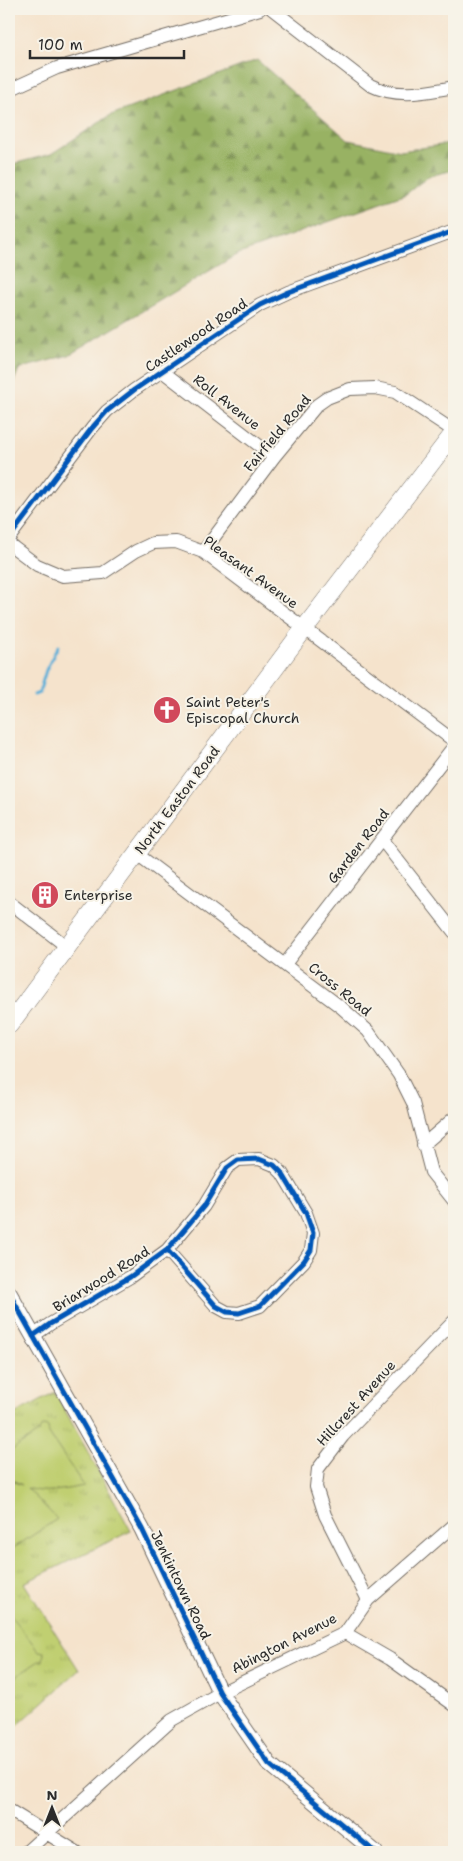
<svg xmlns="http://www.w3.org/2000/svg" width="463" height="1861" font-family="'Shantell Sans',sans-serif">
	<style>
		.grass { fill: url(#grass-tufts); stroke: #767d4e }
		.forest { fill: url(#forest-firs); stroke: #626e47 }
		.pitch { fill: #c0cf71; stroke: #767d4e }
		.lines { fill: none; stroke-linecap: round; stroke-linejoin: round }
		.stream { stroke: #5cb0d8; stroke-width: 3 }
		.minor-casing { stroke: #726b63; stroke-width: 14 }
		.tertiary-casing { stroke: #726b63; stroke-width: 17 }
		.secondary-casing { stroke: #726b63; stroke-width: 19 }
		.minor { stroke: #fff; stroke-width: 12 }
		.tertiary { stroke: #fff; stroke-width: 15 }
		.secondary { stroke: #fff; stroke-width: 18 }
		.cycleway-casing { stroke: #f7f3e8; stroke-width: 8 }
		.cycleway { stroke: #0057b8; stroke-width: 5 }
		.labels { text-anchor: middle; stroke-width: 4; stroke-linejoin: round; paint-order: stroke }
		.street-label { font-size: 14px; fill: #2b2b2b; stroke: #f7f3e8 }
		.poi-label { font-size: 14px; fill: #2b2b2b; stroke: #f7f3e8; text-anchor: start }
	</style>
	<defs>
		<pattern id="grass-tufts" width="24" height="20" patternUnits="userSpaceOnUse" patternTransform="scale(1.25)"><rect width="24" height="20" fill="#c0cf71"/><path d="M3 7l-1-3M5 7V3M7 7l1-3M15 17l-1-3M17 17v-4M19 17l1-3" fill="none" stroke="#a5b262"/></pattern>
		<pattern id="forest-firs" width="22" height="20" patternUnits="userSpaceOnUse" patternTransform="scale(1.25)"><rect width="22" height="20" fill="#98b263"/><path d="M5 1l3.5 6h-7zM16 11l3.5 6h-7z" fill="#7c9152"/></pattern>
	</defs>
	<rect width="100%" height="100%" fill="#f7f3e8"/>
	<filter id="ink" filterUnits="userSpaceOnUse"><feTurbulence type="fractalNoise" baseFrequency=".02" numOctaves="2"/><feDisplacementMap in="SourceGraphic" scale="10" xChannelSelector="R" yChannelSelector="G"/><feConvolveMatrix kernelMatrix="1 2 1 2 8 2 1 2 1" color-interpolation-filters="sRGB"/></filter>
	<filter id="wash" filterUnits="userSpaceOnUse"><feTurbulence type="fractalNoise" baseFrequency=".0096" numOctaves="4" result="noise"/><feDisplacementMap in="SourceGraphic" scale="20" xChannelSelector="R" yChannelSelector="G"/><feGaussianBlur stdDeviation="1.12" result="paint"/><feColorMatrix in="noise" values="0 0 0 0 0 0 0 0 0 0 0 0 0 0 0 0 0 1.4 0 .05"/><feComposite in="paint" operator="in"/></filter>
	<g filter="url(#wash)">
		<rect width="100%" height="100%" fill="#f5e3cc"/>
		<path class="grass" d="M55 1392 131 1531 24 1583 79 1670 9 1733V1417Z"/>
		<path class="forest" d="M257 60 348 140 401 151 454 143V170L429 176 406 194 236 255 69 355 19 369 9 394V165L51 154 111 115Z"/>
		<path class="pitch" d="M42 1426 48 1427 49 1434 84 1486C66 1489 44 1495 27 1488L57 1519 9 1551V1480L22 1485 9 1478V1452L38 1433Z
			M9 1614 39 1651 44 1652 43 1661H39L9 1681Z"/>
		<g class="lines">
			<path class="stream" d="M34 695 39 693 46 670 58 646"/>
		</g>
	</g>
	<g filter="url(#ink)">
		<g class="lines">
			<defs>
				<path id="minor" d="M272 9 370 85C398 99 425 92 454 87
					M9 90 57 68 260 9
					M162 371 274 457
					M9 538 92 428 107 411 134 390 260 305 288 292 454 231
					M9 544 37 565 63 576 103 573 136 551 153 543 176 542 203 552 454 741
					M203 552 274 457 317 405 327 398 350 389 375 388 395 392 454 431
					M382 840 454 932
					M137 854 342 1008 368 1031 399 1075 413 1103 431 1172 454 1201
					M9 902 66 946
					M285 964 454 746
					M423 1145 454 1118
					M33 1336 50 1324 130 1277 167 1250 204 1206 227 1168 238 1160 259 1159 274 1165 282 1173 306 1213 313 1233 311 1250 304 1261 260 1306 239 1313 227 1312 216 1306 167 1250
					M368 1600 325 1515 316 1487 318 1469 343 1436 454 1321
					M345 1633 390 1659 454 1705
					M9 1810 77 1852
					M26 1852 172 1720 220 1693 345 1633 368 1600 454 1525"/>
				<path id="tertiary" d="M9 1293 142 1529 220 1693 269 1764 375 1852"/>
				<path id="secondary" d="M9 1025 304 629 454 433"/>
			</defs>
			<use href="#minor" class="minor-casing"/>
			<use href="#tertiary" class="tertiary-casing"/>
			<use href="#secondary" class="secondary-casing"/>
			<use href="#minor" class="minor"/>
			<use href="#tertiary" class="tertiary"/>
			<use href="#secondary" class="secondary"/>
			<defs>
				<path id="cycleway" d="M9 538 92 428 107 411 134 390 260 305 288 292 454 231
					M9 1293 142 1529 220 1693 269 1764 375 1852
					M33 1336 50 1324 130 1277 167 1250 204 1206 227 1168 238 1160 259 1159 274 1165 282 1173 306 1213 313 1233 311 1250 304 1261 260 1306 239 1313 227 1312 216 1306 167 1250"/>
			</defs>
			<use href="#cycleway" class="cycleway-casing"/>
			<use href="#cycleway" class="cycleway"/>
		</g>
	</g>
	<defs>
		<symbol id="church-disc" viewBox="-11 -11 22 22"><circle r="9.5" fill="#d1495b" stroke="#f7f3e8"/><path d="M-1.2-6h2.4v3.5h3.3v2.4h-3.3V6h-2.4V-.1h-3.3v-2.4h3.3Z" fill="#fff"/></symbol>
		<symbol id="building-disc" viewBox="-11 -11 22 22"><circle r="9.5" fill="#d1495b" stroke="#f7f3e8"/><path d="M-4-6H4V6H1V3H-1V6H-4ZM-2.5-4.3h1.7v1.8h-1.7ZM.8-4.3h1.7v1.8H.8ZM-2.5-1h1.7V.8h-1.7ZM.8-1h1.7V.8H.8Z" fill="#fff"/></symbol>
	</defs>
	<g fill-rule="evenodd">
		<use href="#church-disc" x="151" y="694" width="32" height="32"/>
		<use href="#building-disc" x="29" y="879" width="32" height="32"/>
	</g>
	<g class="labels">
		<g class="street-label">
			<text transform="translate(196 335) rotate(-34)" y="5">Castlewood Road</text>
			<text transform="translate(227 402) rotate(38)" y="5">Roll Avenue</text>
			<text transform="translate(277 433) rotate(-50)" y="5">Fairfield Road</text>
			<text transform="translate(251 572) rotate(36)" y="5">Pleasant Avenue</text>
			<text transform="translate(177 800) rotate(-53)" y="5">North Easton Road</text>
			<text transform="translate(358 846) rotate(-52)" y="5">Garden Road</text>
			<text transform="translate(340 989) rotate(39)" y="5">Cross Road</text>
			<text transform="translate(101 1279) rotate(-32)" y="5">Briarwood Road</text>
			<text transform="translate(356 1403) rotate(-48)" y="5">Hillcrest Avenue</text>
			<text transform="translate(181 1585) rotate(64)" y="5">Jenkintown Road</text>
			<text transform="translate(284 1643) rotate(-27)" y="5">Abington Avenue</text>
		</g>
		<g class="poi-label">
			<text x="186" y="707">Saint Peter's<tspan x="186" dy="16">Episcopal Church</tspan></text>
			<text x="64" y="900">Enterprise</text>
		</g>
	</g>
	<rect width="463" height="1861" fill="none" stroke="#f7f3e8" stroke-width="30"/>
	<g transform="translate(52 1808)" stroke="#f7f3e8" stroke-width="4" paint-order="stroke">
	<path d="M0-4L9 19L0 12L-9 19Z" fill="#2b2b2b"/>
	<text y="-8" font-size="14" font-weight="bold" text-anchor="middle" fill="#2b2b2b">N</text>
	</g>
	<path d="M30 50v8h154v-8" fill="none" stroke="#2b2b2b" stroke-width="2.5"/>
	<text x="38" y="50" font-size="15" fill="#2b2b2b" stroke="#f7f3e8" stroke-width="4" paint-order="stroke">100 m</text>
</svg>
